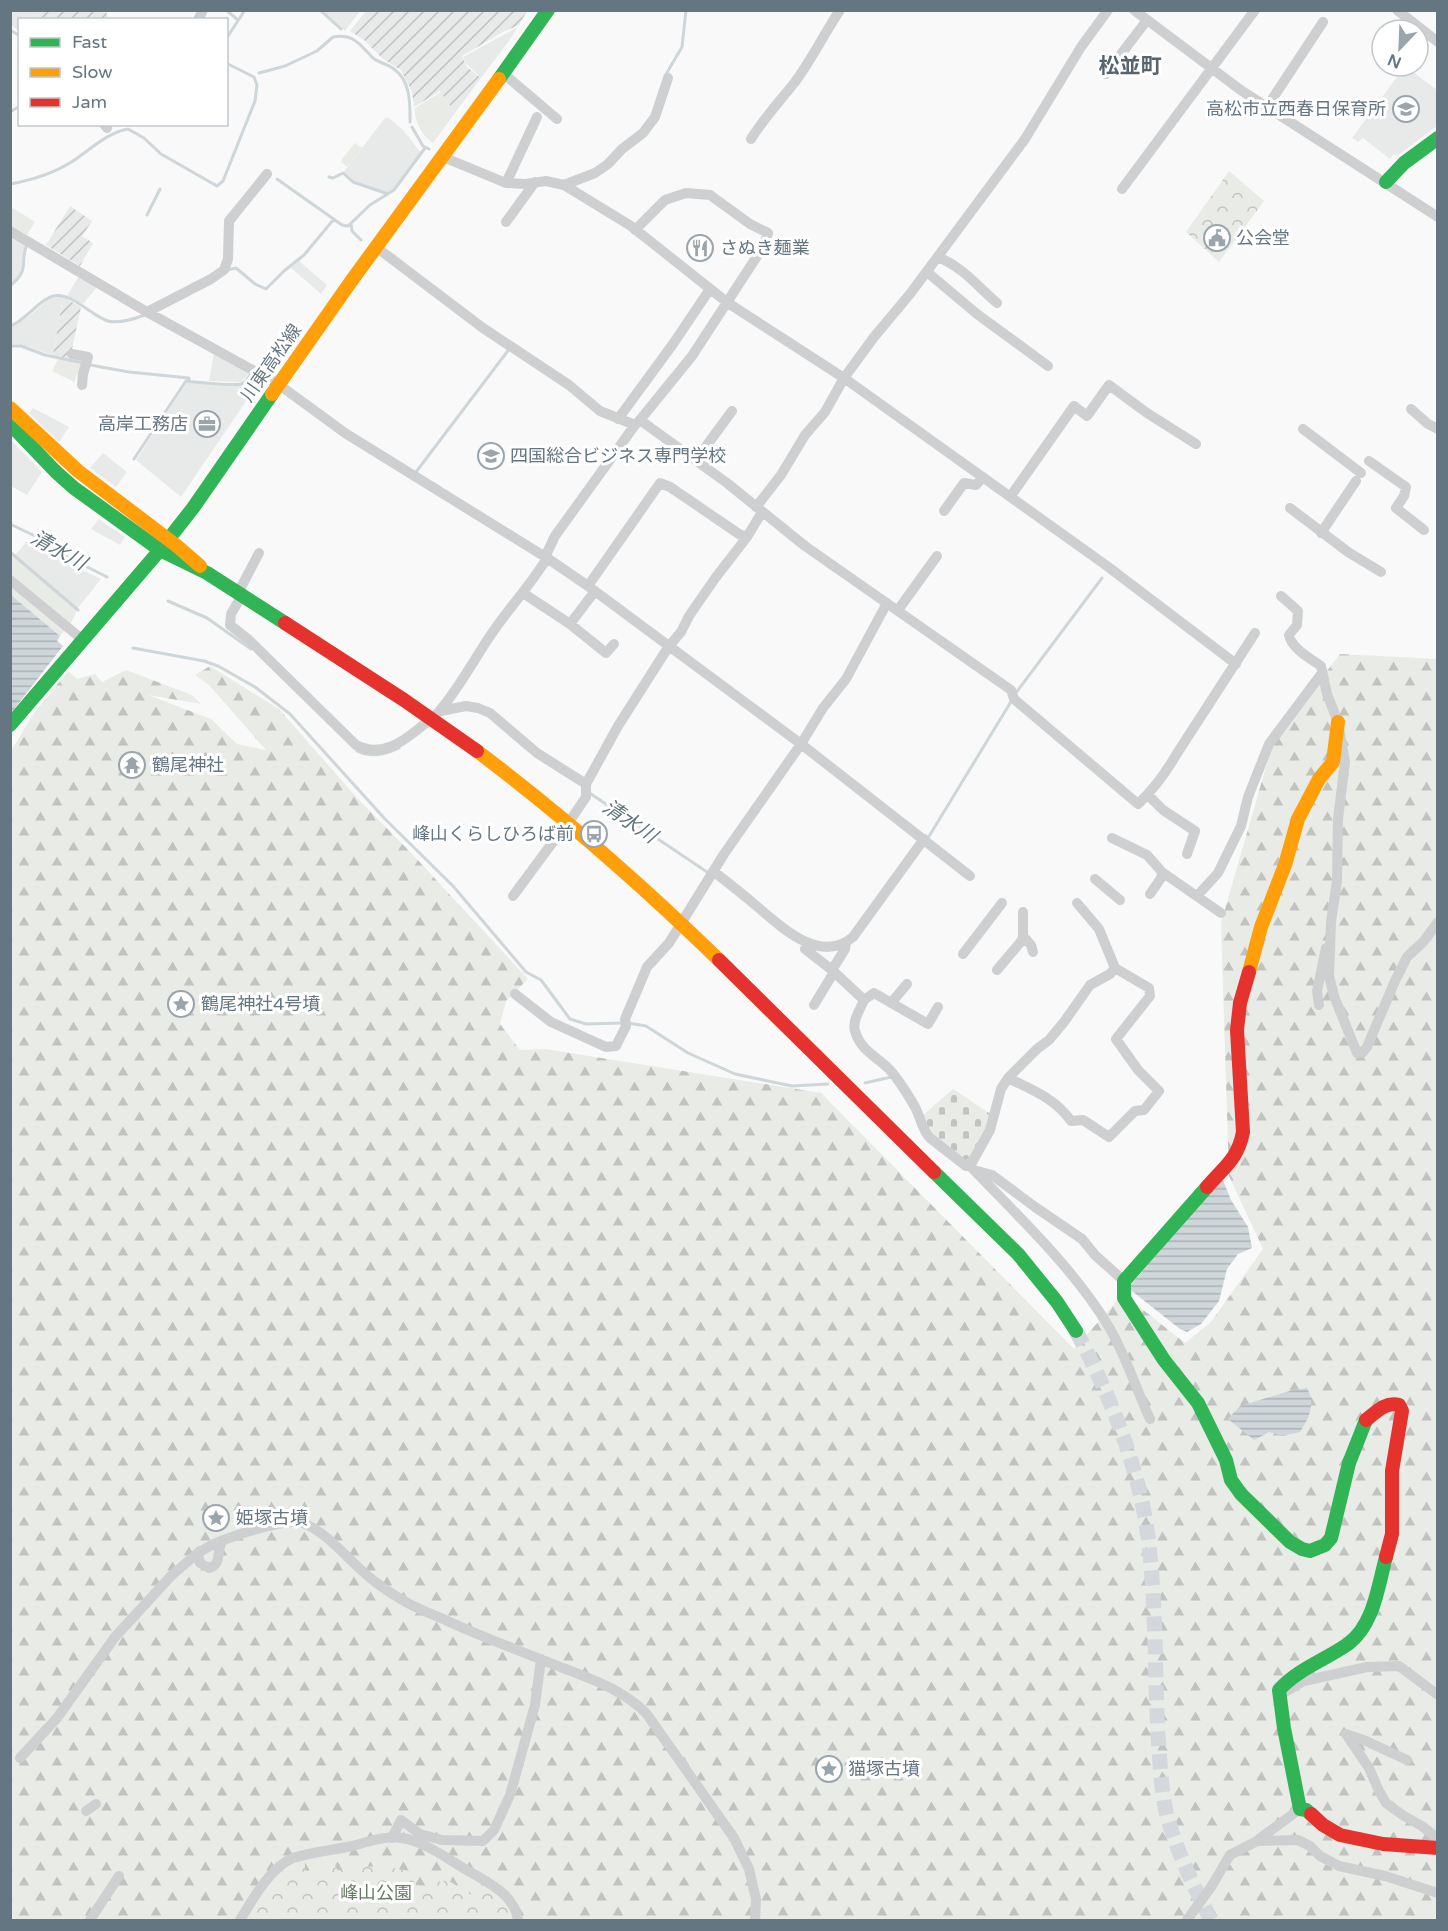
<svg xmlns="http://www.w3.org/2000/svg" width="1448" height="1931" font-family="'Varela Round','Noto Sans JP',sans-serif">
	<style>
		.built { fill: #e8e9e9 }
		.industrial { fill: url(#industrial-furrows) }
		.green { fill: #e8ebe6 }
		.forest { fill: url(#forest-firs) }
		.cemetery { fill: url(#cemetery-stones) }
		.park { fill: url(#park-crowns) }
		.water { fill: url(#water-rules) }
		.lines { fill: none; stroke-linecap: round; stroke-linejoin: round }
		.stream { stroke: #ced6d9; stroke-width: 3 }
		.secondary-tunnel { stroke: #d4d8dc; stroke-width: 15; stroke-dasharray: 15 8; stroke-linecap: butt }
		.street { stroke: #cecfd0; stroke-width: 10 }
		.fast { stroke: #30b455; stroke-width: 14 }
		.slow { stroke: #ff9f0a; stroke-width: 14 }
		.jam { stroke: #e5322d; stroke-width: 14 }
		.labels { text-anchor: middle; stroke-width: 6; stroke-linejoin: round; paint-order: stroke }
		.poi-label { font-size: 18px; fill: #657683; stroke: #fff; text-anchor: start }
		.street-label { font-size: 18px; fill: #657683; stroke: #fff }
		.park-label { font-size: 18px; fill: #687a64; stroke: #fff }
		.water-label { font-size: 20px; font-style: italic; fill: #60757c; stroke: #fff }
		.quarter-label { font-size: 21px; font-weight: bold; fill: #57646e; stroke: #fff }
	</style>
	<defs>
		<pattern id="industrial-furrows" width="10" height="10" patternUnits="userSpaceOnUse" patternTransform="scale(1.5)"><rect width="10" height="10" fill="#e8e9e9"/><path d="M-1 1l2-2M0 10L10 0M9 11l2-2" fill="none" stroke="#c0c1c2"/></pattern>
		<pattern id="forest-firs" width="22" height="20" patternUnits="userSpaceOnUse" patternTransform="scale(1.5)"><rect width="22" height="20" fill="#e8ebe6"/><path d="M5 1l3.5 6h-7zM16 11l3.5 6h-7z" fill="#c0c3c0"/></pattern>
		<pattern id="cemetery-stones" width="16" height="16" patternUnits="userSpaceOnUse" patternTransform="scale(1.5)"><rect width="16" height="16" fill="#e8ebe6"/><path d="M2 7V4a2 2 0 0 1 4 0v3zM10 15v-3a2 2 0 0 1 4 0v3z" fill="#c0c3c0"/></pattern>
		<pattern id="park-crowns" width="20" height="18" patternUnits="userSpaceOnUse" patternTransform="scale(1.5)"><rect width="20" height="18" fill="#e8ebe6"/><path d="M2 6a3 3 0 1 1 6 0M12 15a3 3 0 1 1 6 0" fill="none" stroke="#c0c3c0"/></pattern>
		<pattern id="water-rules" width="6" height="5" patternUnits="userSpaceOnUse" patternTransform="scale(1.5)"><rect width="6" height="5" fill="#ced6d9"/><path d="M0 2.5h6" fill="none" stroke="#abb2b5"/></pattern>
	</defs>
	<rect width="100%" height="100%" fill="#f9f9f9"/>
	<path class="built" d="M10 11H41L33 19 20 20 19 31 11 25Z
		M321 11H360L345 31Z
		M518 27 509 41 481 78 466 63 463 57Z
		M1405 66 1437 90V126L1397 156 1394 154 1390 159 1363 138 1358 142 1352 138Z
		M385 118H389L403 130 421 153 398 185 388 193 354 181 343 173Z
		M11 235 27 244 24 252 23 271 18 279 11 285Z
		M299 261 327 285 321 294 291 268Z
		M79 276 97 287 83 304 67 296Z
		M58 297H63L53 355 22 345 11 344 10 327 28 317 50 298Z
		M214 353 249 373 241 382 209 381Z
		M252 374 261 379 181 497 136 460 188 381 203 384 240 385Z
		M33 408 69 427 59 442 29 413Z
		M10 439 42 472 27 495 11 486Z
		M103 453 127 472 116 487 90 468Z
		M99 519 125 537 120 545 91 529Z
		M28 540 53 556 101 579 77 609 15 555Z"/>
	<path class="industrial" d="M41 11H106L108 19H33Z
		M366 11H527L519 25 503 32 462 56 467 67 481 78 455 113 440 91 414 107 412 92 401 70 383 59 364 40 350 31Z
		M70 206 92 221 82 236 93 243 80 266 46 245Z
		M63 297 81 307 70 359 53 355Z"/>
	<path class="green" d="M441 92 455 113 433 143C422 136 414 121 415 108Z
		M355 143 362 148 347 167 341 162 342 159Z
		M13 208 35 222 27 235 11 226 10 213Z
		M58 359 82 364 74 382 52 371Z
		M10 553 77 610 72 621 60 636 11 595Z"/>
	<path class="forest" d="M1340 654 1437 659V1920H11L10 753 32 716 68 671 77 679 95 674 102 682 126 670 192 695 201 704 148 695 211 719 237 744 266 750 209 685 195 675 210 666 279 709 359 800 414 856 528 979 506 1001 500 1024 520 1050 545 1049 821 1093 1074 1349 1123 1294 1185 1343 1211 1322 1263 1249 1229 1176 1221 923 1274 739Z"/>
	<path class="cemetery" d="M953 1089 992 1115 971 1157 965 1161 938 1142 921 1117Z"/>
	<path class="park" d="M1229 171 1264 201 1219 262 1186 232Z
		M317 1856 316 1860 305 1862V1870L302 1873 307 1880 322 1870 336 1866 338 1871C367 1865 383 1865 411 1872L410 1879 430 1893 439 1881 442 1883 446 1879 473 1896 482 1886 490 1888 509 1905 513 1920H245C258 1900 273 1875 294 1863 301 1859 310 1858 317 1856Z"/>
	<path class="water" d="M11 595 60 636 57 641 63 646 11 713Z
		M1222 1178 1231 1200 1248 1227 1252 1248 1238 1254 1227 1269 1219 1301 1201 1324 1187 1332 1180 1329 1128 1288Z
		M1307 1388C1316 1404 1309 1418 1300 1432L1283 1436 1269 1432 1254 1440 1228 1419 1240 1406 1293 1390Z"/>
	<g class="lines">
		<path class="stream" d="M226 10 238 20
			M320 10 341 29
			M10 30 20 36
			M226 39 245 10
			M259 73 285 66 317 51 333 37C354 33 360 45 373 58 379 63 388 64 394 69 411 81 410 104 410 122
			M665 76 682 47 686 10
			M10 112 20 106
			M412 127 423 146 429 149
			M329 177 333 178 343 173 353 182 388 194
			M277 179 342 225 348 226 370 205 394 190 425 148
			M10 184C33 180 57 172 76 159 92 148 107 133 128 129L144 138 161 154 217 186 223 181 255 101 257 85 254 77 226 63
			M147 215 160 189
			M351 224 352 231 361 240
			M227 270 236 268 255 284 266 289 284 271 304 255 334 219
			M10 286C31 269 19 264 27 244
			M10 326C27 320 38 300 53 296 72 292 90 315 108 321 119 324 134 319 145 315
			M10 346H21L45 355 83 363
			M90 365 129 372 189 378V381
			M134 459 186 381C194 382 235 386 241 384 245 383 249 377 251 373
			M416 472 510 348
			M10 524 35 536 58 552 107 577
			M10 552 78 610
			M168 601 207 618 251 649
			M133 648 204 661 218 666 255 687 290 714 385 819 453 886 526 972 541 980 570 1019 586 1024 621 1023
			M1015 694 1102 578
			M357 751C371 758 385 755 399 748
			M588 792 710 874
			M928 838 1012 700
			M628 1023 646 1026 688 1053 735 1074 792 1086 828 1084
			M865 1083 891 1077"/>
		<path class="secondary-tunnel" d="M1076 1331C1107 1389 1133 1452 1145 1517 1157 1589 1154 1662 1158 1735 1160 1761 1161 1790 1167 1816 1177 1852 1194 1887 1211 1920"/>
		<path class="street" d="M1134 10 1242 91 1438 217
			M1397 10 1438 42
			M198 20 203 10
			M504 74 557 119
			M1106 74 1147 20
			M1267 107 1323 22
			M104 124 107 128
			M751 139C764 118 780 101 795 82 812 59 824 34 840 10
			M443 157 506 183 525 184 546 181 564 185 631 226 728 303 844 378 1107 566 1236 664
			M506 183 537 117
			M564 185 595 173 608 164 622 149 643 133 655 117 668 78
			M1122 189 1255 10
			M506 222 535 182
			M635 230 665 200 686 193 710 195 750 224 768 233 763 247 692 356 640 420
			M10 231 147 312 278 384 345 433 547 558 588 586 801 744 970 876
			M376 247 483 328 569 385 600 411 635 425 640 420 727 483 805 546 1011 690 1014 699 1138 804C1154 789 1165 774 1176 755L1255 633
			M938 257C963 267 978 287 997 303
			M927 272 977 314 1048 366
			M147 312 211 279 224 270 228 259 229 221 267 174
			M72 354 88 357 83 374 82 385
			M1411 409 1428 424 1438 429
			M618 419 673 344 710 289
			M1303 429 1361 473
			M696 460 732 411
			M1369 461 1406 487 1404 496 1396 508 1424 530
			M1010 497 1074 406 1087 416 1109 385 1147 413 1196 444
			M756 507 781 475 805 435 825 412 844 378 874 337 910 294 1025 139 1081 47 1108 10
			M1290 508 1348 552 1381 572
			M944 511 964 483 976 485 983 477
			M1321 533 1356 481
			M545 557 555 536 635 425
			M10 580 83 640
			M588 586 660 483 670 487 739 534 747 537
			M238 593 259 553
			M523 593 570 624 595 591
			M242 595 231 614 230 625 249 640 356 745C381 758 403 742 422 726 429 721 437 715 442 708 460 686 474 660 490 636 508 609 530 586 547 558
			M1281 596 1298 611 1297 625 1289 635C1291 648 1311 659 1321 666L1327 694 1338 722 1345 762 1338 819 1337 881 1331 922 1329 976 1334 996 1357 1053H1362L1367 1047 1395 981 1407 957 1423 942 1438 922
			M898 610 937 556
			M570 624 606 653 614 644
			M441 711 466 706 478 708 490 713 537 753 586 784
			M1148 795 1163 810 1195 831 1187 854
			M1112 838 1147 855 1162 872 1161 878 1150 894
			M713 871C727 882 740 892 753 903 778 924 819 966 853 937L924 839
			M1162 872 1221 913
			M1095 879 1120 900
			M513 896 561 831 569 822 586 797V784L618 726 669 646 681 632 689 616 716 577 747 537 762 512
			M1197 896 1218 873 1241 826 1248 797 1269 744 1322 673
			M1023 936 1031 945 1033 952
			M807 942 805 949 832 970
			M846 942 845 949 832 970 864 1000C860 1010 852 1021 855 1031 861 1051 876 1056 889 1069 896 1076 911 1099 916 1109 921 1119 922 1130 930 1138L966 1166H970
			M963 954 1002 903
			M1115 968 1110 974 1090 985 1064 1022 1049 1040 1037 1049 1008 1078 1001 1089 990 1130 970 1166 974 1170 992 1175 1035 1207 1082 1239 1095 1255 1124 1281
			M997 970 1023 939V912
			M515 994 551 1022 606 1047 616 1046 626 1026 625 1019 647 967 669 943 724 854 801 744 823 708 846 679 887 603
			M864 1000 874 993 928 1024 938 1007
			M891 1003 907 984
			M814 1005 834 972
			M1319 1005 1317 991 1326 948
			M1008 1078C1032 1090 1055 1098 1071 1121L1083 1120 1109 1137 1135 1111 1144 1110 1159 1091 1138 1070 1116 1039 1150 996 1149 988 1115 968 1099 929 1077 903
			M974 1170C1020 1218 1075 1270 1109 1327 1126 1356 1136 1389 1150 1419
			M222 1542C216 1551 222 1565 209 1568L200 1563 198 1555C205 1542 283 1519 299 1522 325 1528 352 1565 374 1581 383 1588 394 1595 404 1601 416 1608 429 1613 441 1618 481 1637 523 1652 563 1668 594 1680 623 1690 646 1713L734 1838 749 1869 756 1899 755 1920
			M1280 1695 1304 1681 1367 1667 1399 1666 1438 1695
			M20 1758 57 1718 115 1637 171 1576 200 1551
			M1407 1760 1366 1741 1346 1734 1369 1768 1379 1791 1386 1803 1404 1816 1422 1826 1438 1839
			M86 1811 96 1804
			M392 1838 401 1820 420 1834 442 1840 483 1841 494 1830 510 1795 535 1705 541 1659
			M1259 1839 1300 1809
			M90 1920 119 1876
			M240 1920C252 1901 270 1867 293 1858 312 1852 333 1850 352 1846 368 1842 386 1835 402 1838 427 1842 450 1861 472 1873 491 1884 515 1896 518 1920
			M1187 1920 1211 1887 1230 1855 1257 1841 1298 1840 1310 1846 1320 1856 1339 1866 1385 1876 1438 1893"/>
		<path class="fast" d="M499 79 548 10
			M1386 182 1404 163 1438 138
			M10 424 56 472 74 488 160 550 207 573 285 623
			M10 725 160 550 193 508 272 394
			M934 1172 1018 1254 1057 1302 1076 1331
			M1207 1187 1124 1281V1298L1164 1360 1198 1403 1226 1460 1231 1480 1241 1494 1290 1542 1302 1549 1310 1551 1325 1545 1331 1538 1349 1463 1366 1420
			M1311 1814 1306 1810 1300 1809 1284 1728 1279 1690C1298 1669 1325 1660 1348 1644 1374 1625 1378 1586 1386 1557"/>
		<path class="slow" d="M272 394 352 280 499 79
			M10 408 78 471 177 546 200 566
			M477 751C562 815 642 885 719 960
			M1249 972 1261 927 1285 865 1298 819 1319 779 1333 762 1338 722"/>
		<path class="jam" d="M285 623 404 700 477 751
			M719 960 934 1172
			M1207 1187C1224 1167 1238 1159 1243 1132L1237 1030 1240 1003 1249 972
			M1366 1420C1376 1412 1386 1401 1399 1405L1402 1411 1392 1471V1534L1386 1557
			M1311 1814 1323 1825 1340 1835 1383 1844 1438 1848"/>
	</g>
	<defs>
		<symbol id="school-ring" viewBox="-11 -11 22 22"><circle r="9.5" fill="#fff" stroke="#99a4ac" stroke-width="1.5"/><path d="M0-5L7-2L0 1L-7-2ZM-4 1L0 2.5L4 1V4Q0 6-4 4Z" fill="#99a4ac"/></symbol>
		<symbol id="civic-ring" viewBox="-11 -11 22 22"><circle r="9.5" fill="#fff" stroke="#99a4ac" stroke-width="1.5"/><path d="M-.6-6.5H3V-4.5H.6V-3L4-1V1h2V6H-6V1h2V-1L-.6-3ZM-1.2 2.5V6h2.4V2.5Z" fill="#99a4ac"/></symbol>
		<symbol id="restaurant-ring" viewBox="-11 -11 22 22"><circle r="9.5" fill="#fff" stroke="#99a4ac" stroke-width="1.5"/><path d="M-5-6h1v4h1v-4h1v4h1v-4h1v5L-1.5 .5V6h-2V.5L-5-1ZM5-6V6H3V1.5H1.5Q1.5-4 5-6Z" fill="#99a4ac"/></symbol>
		<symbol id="office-ring" viewBox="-11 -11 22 22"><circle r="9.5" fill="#fff" stroke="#99a4ac" stroke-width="1.5"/><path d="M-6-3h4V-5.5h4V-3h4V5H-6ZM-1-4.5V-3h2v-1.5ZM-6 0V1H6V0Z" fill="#99a4ac"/></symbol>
		<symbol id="temple-ring" viewBox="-11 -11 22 22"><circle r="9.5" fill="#fff" stroke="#99a4ac" stroke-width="1.5"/><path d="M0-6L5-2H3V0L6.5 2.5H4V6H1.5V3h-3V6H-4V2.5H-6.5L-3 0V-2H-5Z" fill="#99a4ac"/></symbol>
		<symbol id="bus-ring" viewBox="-11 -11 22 22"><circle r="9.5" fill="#fff" stroke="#99a4ac" stroke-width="1.5"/><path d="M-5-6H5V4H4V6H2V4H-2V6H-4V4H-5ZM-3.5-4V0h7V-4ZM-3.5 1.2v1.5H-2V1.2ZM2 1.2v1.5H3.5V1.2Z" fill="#99a4ac"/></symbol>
		<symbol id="sight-ring" viewBox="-11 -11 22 22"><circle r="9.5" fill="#fff" stroke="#99a4ac" stroke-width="1.5"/><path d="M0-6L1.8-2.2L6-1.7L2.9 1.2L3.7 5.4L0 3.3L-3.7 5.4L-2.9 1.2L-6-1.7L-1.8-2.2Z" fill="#99a4ac"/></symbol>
	</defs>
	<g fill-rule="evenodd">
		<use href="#school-ring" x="1391" y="94" width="30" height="30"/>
		<use href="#civic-ring" x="1202" y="223" width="30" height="30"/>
		<use href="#restaurant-ring" x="685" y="233" width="30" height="30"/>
		<use href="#office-ring" x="192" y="409" width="30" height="30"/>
		<use href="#school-ring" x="476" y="441" width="30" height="30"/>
		<use href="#temple-ring" x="117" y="750" width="30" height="30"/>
		<use href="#bus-ring" x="579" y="819" width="30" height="30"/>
		<use href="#sight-ring" x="166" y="989" width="30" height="30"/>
		<use href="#sight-ring" x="201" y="1503" width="30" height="30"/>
		<use href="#sight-ring" x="814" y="1754" width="30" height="30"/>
	</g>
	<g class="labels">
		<g class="poi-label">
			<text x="1386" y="115" text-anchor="end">高松市立西春日保育所</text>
			<text x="1236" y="244">公会堂</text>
			<text x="720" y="254">さぬき麺業</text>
			<text x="188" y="430" text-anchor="end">高岸工務店</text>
			<text x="510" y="462">四国総合ビジネス専門学校</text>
			<text x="152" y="771">鶴尾神社</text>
			<text x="574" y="840" text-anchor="end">峰山くらしひろば前</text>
			<text x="201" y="1010">鶴尾神社4号墳</text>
			<text x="236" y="1524">姫塚古墳</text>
			<text x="848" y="1775">猫塚古墳</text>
		</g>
		<g class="street-label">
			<text transform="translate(271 363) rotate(-55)" y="6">川東高松線</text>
		</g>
		<g class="park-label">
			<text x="376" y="1899">峰山公園</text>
		</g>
		<g class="water-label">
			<text transform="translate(59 550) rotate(29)" y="7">清水川</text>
			<text transform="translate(630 821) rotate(34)" y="7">清水川</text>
		</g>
		<g class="quarter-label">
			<text x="1130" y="73">松並町</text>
		</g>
	</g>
	<rect width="1448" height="1931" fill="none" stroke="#657683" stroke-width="24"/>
	<rect x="18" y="18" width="210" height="108" fill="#ffffff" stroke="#c1c8cd" stroke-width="1.5"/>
	<rect x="30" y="38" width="30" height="9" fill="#30b455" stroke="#c1c8cd" stroke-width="1.5"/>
	<text x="72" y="48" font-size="18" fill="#657683">Fast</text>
	<rect x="30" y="68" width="30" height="9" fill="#ff9f0a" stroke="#c1c8cd" stroke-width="1.5"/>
	<text x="72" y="78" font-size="18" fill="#657683">Slow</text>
	<rect x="30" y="98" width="30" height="9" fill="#e5322d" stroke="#c1c8cd" stroke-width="1.5"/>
	<text x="72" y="108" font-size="18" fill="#657683">Jam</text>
	<g transform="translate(1400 48) rotate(203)"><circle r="28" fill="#ffffff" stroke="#c1c8cd" stroke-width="1.5"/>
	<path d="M0-4.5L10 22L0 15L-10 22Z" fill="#99a4ac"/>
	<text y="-9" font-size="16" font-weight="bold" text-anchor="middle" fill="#657683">N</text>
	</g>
</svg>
